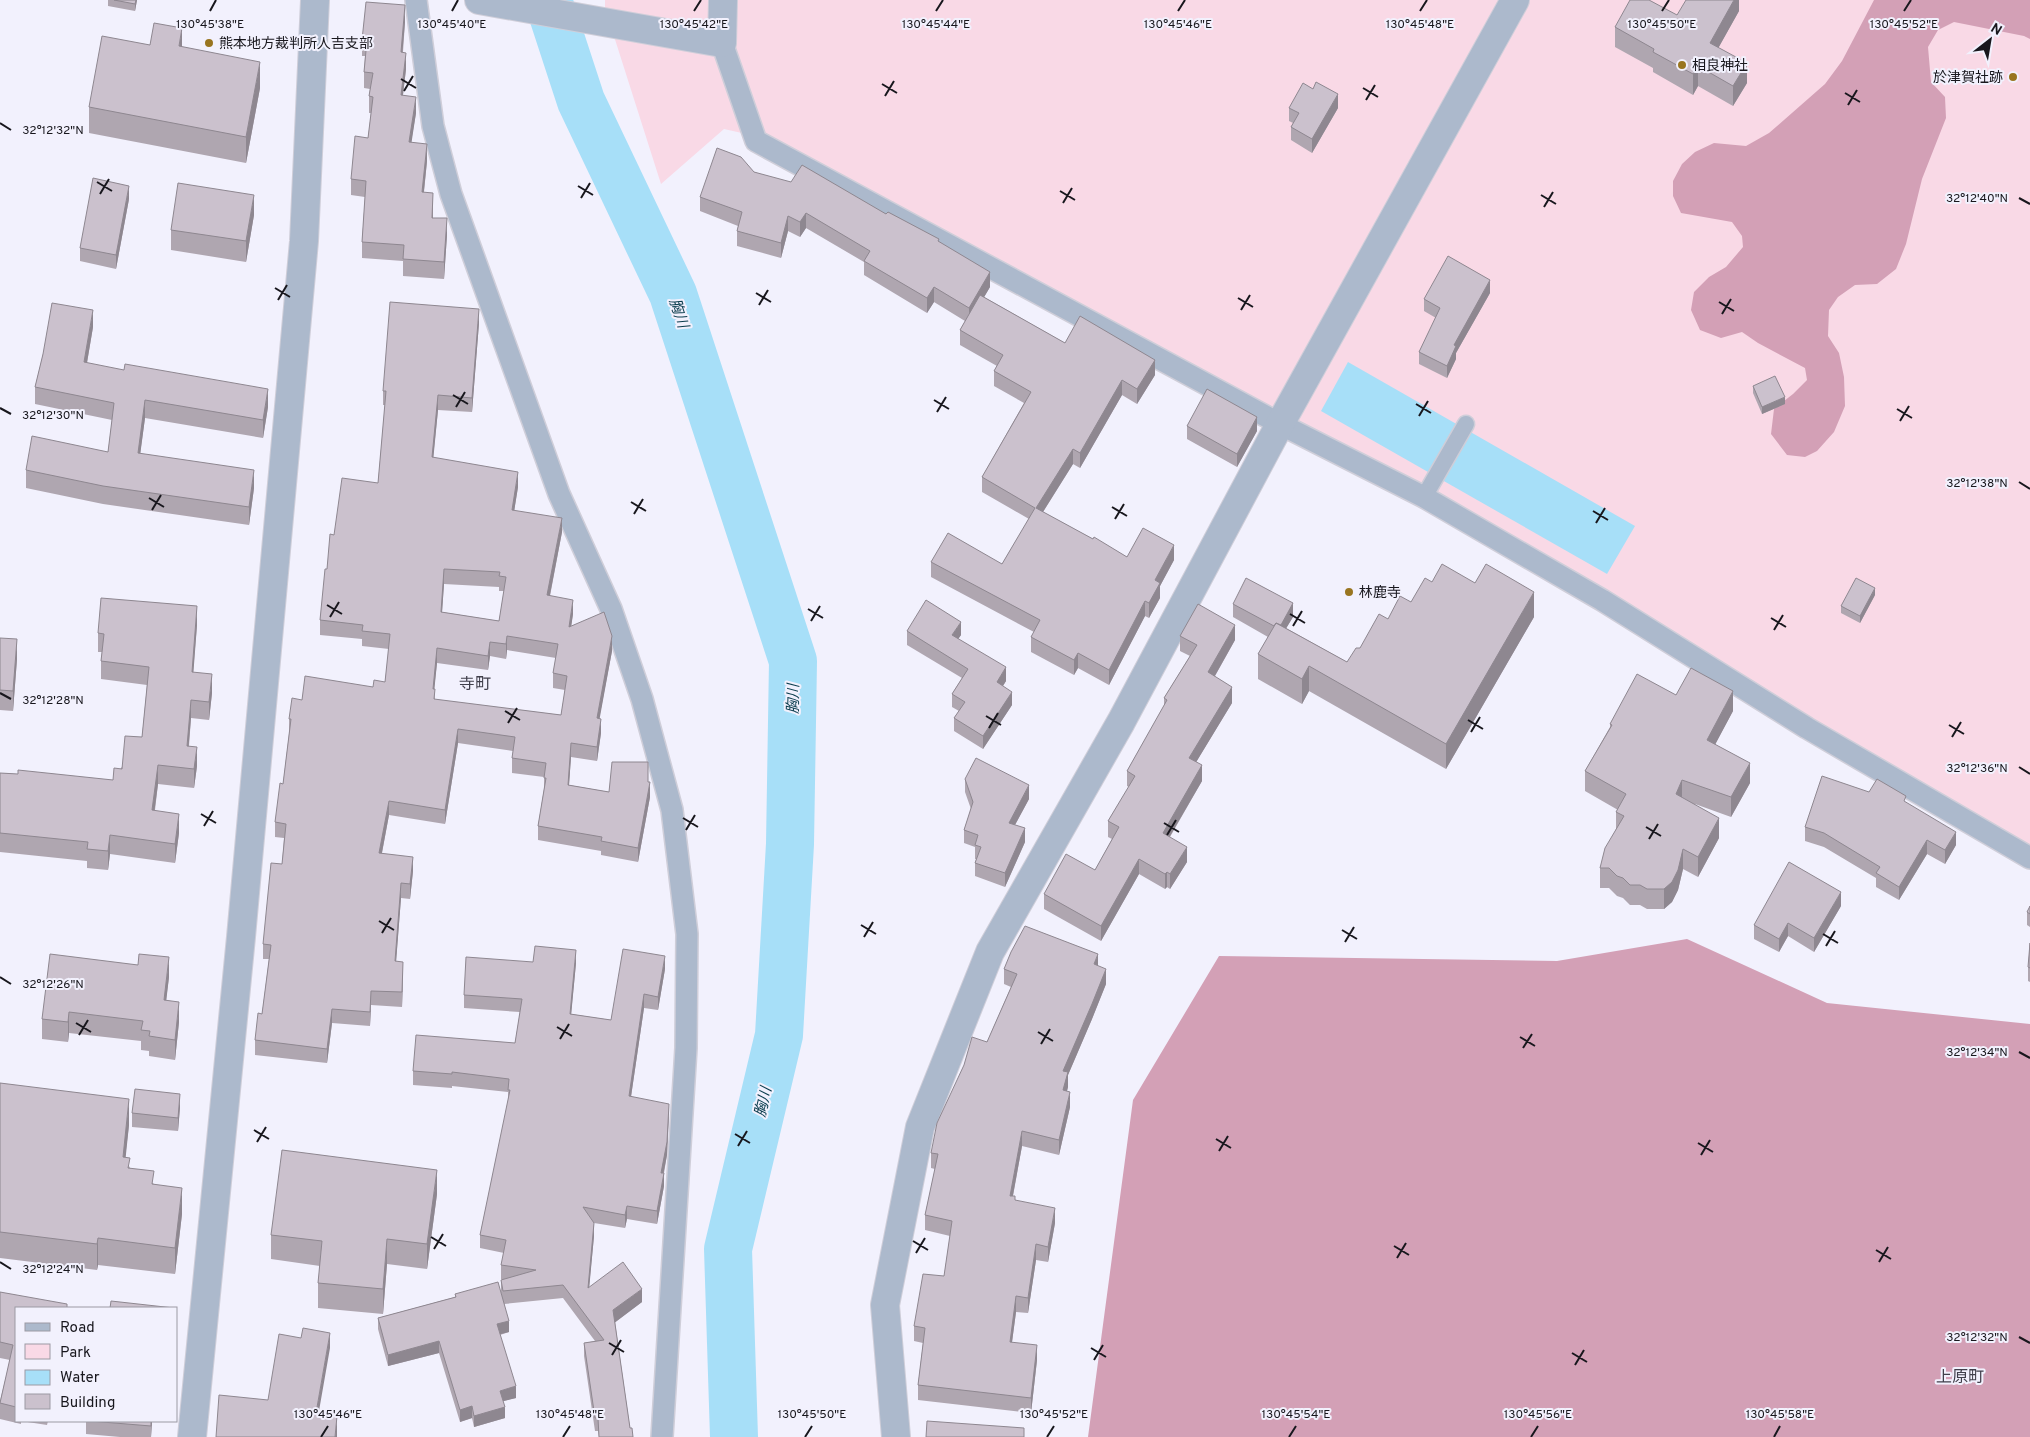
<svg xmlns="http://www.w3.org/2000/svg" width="2030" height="1437" font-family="Overpass,'Noto Sans JP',sans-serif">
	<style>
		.green { fill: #f9d9e6 }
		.forest { fill: #d3a0b6 }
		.water { fill: #a7dff8 }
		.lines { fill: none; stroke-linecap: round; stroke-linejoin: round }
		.river { stroke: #a7dff8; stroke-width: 48 }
		.pedestrian-casing { stroke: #cfced9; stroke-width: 19 }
		.minor-casing { stroke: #cfced9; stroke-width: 24 }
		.tertiary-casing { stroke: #cfced9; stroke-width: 30 }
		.pedestrian { stroke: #acb9cc; stroke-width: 16 }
		.minor { stroke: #acb9cc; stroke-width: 21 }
		.tertiary { stroke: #acb9cc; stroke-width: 28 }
		.wall { fill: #afa6b0; fill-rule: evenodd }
		.shaded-wall { fill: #8e8790 }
		.building { fill: #cbc1cd; stroke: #8e8790; fill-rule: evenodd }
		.ticks { fill: none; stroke: #18171d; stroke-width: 2 }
		.poi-dot { fill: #997520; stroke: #f2f1fd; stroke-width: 2 }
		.labels { text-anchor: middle; stroke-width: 4; stroke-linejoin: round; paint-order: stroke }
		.poi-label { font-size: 14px; fill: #18171d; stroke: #f2f1fd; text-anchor: start }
		.water-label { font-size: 15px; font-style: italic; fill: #0a3c4d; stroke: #f2f1fd }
		.quarter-label { font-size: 16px; fill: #403f4b; stroke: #f2f1fd }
		.ticks-label { font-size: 12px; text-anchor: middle; fill: #18171d; stroke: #f2f1fd; stroke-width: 4; stroke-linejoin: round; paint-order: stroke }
	</style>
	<rect width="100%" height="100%" fill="#f2f1fd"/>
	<path class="green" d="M605 0H2030V847L764 138 724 129 661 184 605 8Z"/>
	<path class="forest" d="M1874 0H2030V39L2024 36 1954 22 1938 30 1928 47 1931 82 1945 97 1946 118 1922 179 1906 244 1896 269 1877 284 1855 285 1838 297 1829 310 1828 336 1839 353 1844 377 1845 406 1834 432 1817 451 1805 457 1787 455 1771 434 1774 409 1793 394 1807 380 1805 368 1758 343 1742 332 1721 338 1700 330 1691 310 1694 292 1709 277 1726 267 1743 247 1742 236 1732 222 1681 213 1673 196V181L1682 164 1695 152 1714 143 1746 146 1769 133 1825 84 1842 61Z
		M1687 939 1827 1003 2030 1024V1437H1088L1133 1100 1219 956 1557 961Z"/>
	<path class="water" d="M1348 362 1635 526 1607 574 1321 411Z"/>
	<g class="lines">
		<path class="river" d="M548 0 581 101 673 294 793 661 790 844 779 1035 728 1249 734 1437"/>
		<defs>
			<path id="pedestrian" d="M1424 497 1466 424"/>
			<path id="minor" d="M416 0 433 126 451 194 559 494 611 609 642 699 672 810 687 934 686 1048 662 1437
				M722 43 756 141 1280 424 1424 497 1602 600 1807 728 2030 858"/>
			<path id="tertiary" d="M479 0 722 43 723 0
				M192 1437 241 937 304 241 315 0
				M896 1437 885 1305 920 1127 990 952 1121 722 1280 424 1515 0"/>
		</defs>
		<use href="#pedestrian" class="pedestrian-casing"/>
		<use href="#minor" class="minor-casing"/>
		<use href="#tertiary" class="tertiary-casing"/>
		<use href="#pedestrian" class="pedestrian"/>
		<use href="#minor" class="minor"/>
		<use href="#tertiary" class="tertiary"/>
	</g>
	<path class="wall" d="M108 0H137L135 11 108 6Z
		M1739 0V11L1718 48 1747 83 1733 106 1698 86 1693 95 1653 72V68L1615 47V27L1677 15Z
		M405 22 403 52 406 69 403 95 416 113 411 142 427 161 424 192 433 209V218L447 235 444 279 403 276V261L362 258V242L365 197 351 195V179L368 138 371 113H369V96L370 89 364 88V72L365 56H362V40Z
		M150 45 182 47 260 88 246 163 89 133V107Z
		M1289 108H1338L1312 153 1291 140V127L1293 123 1289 121Z
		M754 172 886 214 939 242 990 287 984 297 1065 343 1155 375 1137 404 1122 395 1080 468 1073 464 1043 512 1093 539 1127 557 1174 560 1160 586V598L1149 618 1145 616 1109 685 1078 668 1074 675 1031 652V637L1034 632 931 577V562L1002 564 1029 519 982 492V477L1024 403 994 386V371L997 366 960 345V330L965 321 934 302 927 313 864 275V262L806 228 800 237 788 231 781 258 737 246V231L738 226 700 211V197Z
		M129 199 116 269 80 261V248Z
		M254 215 246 262 171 250V230Z
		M1490 293 1456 353V359L1447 378 1419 364V352L1436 318 1424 311V299Z
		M479 323 472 412 438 410 433 458 518 487 514 511 562 532 550 596 573 614 571 626 612 651 599 719 601 733 597 761 571 757 569 785 609 792 648 782 650 797 638 862 601 855V851L538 840V826L544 789V777L512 773V758L513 751 458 743 445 824 389 815 382 853 413 871 410 899 401 898 396 961 403 976 402 1007 371 1005 370 1026 332 1023 327 1063 255 1055V1040L262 1014 269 959H263V944L282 864 284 838 275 837V822L283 784 289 734V719L302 700 373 687 385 682 389 649 362 646V639L320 635V620L327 569 334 535 378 483 385 405H383V391ZM444 584 499 587V591H504L499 621 442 612ZM507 650 556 658 553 673V688L565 690 561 715 435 700 434 689 437 663 488 670 490 656 506 659Z
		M93 327 87 363 268 407 263 438 145 418 140 454 254 488 249 525 103 504 26 488V470L108 452 112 420 35 404V387L43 354Z
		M1753 386 1785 404 1762 414 1753 393Z
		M1187 426 1257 431 1237 467 1187 439Z
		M1432 582 1534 617 1446 769 1309 691 1302 704 1258 679V654L1268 637 1233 617V604L1293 617 1286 628 1347 662 1388 619 1411 602Z
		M1875 595 1860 623 1841 613V606Z
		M197 625 193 672 212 693 209 720 191 718 189 746 197 766 194 788 158 784 155 810 179 833 175 863 110 854 108 870 87 868V861L0 852V773L113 780 142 737 147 685 101 679V661L102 652H98V633Z
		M907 631 961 635 958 639 1006 681 1003 686 1012 705 983 749 954 731V718L959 711 952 707V694L962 678 907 645Z
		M1180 636 1235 640 1215 676 1232 703 1196 762 1202 781 1170 837 1187 862 1170 889 1167 887 1165 889 1139 874 1101 941 1044 909V894L1095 870 1112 839 1108 837V821L1129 787 1127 786V771L1164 706V698L1190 656 1180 651Z
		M0 638 17 659 13 711 0 710Z
		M1676 695 1733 711 1715 744 1750 783 1731 817 1695 804 1719 838 1698 877 1683 869 1678 890 1672 902 1664 909H1647L1640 905H1630L1623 898 1617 896 1609 888H1600V868L1616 829V812L1618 810 1585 791V771L1610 727V724Z
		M965 779 1029 799 1015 825 1025 842 1005 887 975 876V863L976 859H975V847L964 843V830L971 809 965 792Z
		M1869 792 1906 803 1956 845 1945 864 1927 854 1899 900 1876 887V878L1824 847 1805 841V827Z
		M1841 906 1814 952 1788 936 1779 952 1754 939V925Z
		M2030 906V927L2027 925V912Z
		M2030 943V982L2028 981V967Z
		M533 962 576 963 571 1014 611 1020 665 969 658 1010 644 1008 631 1097 669 1117 667 1155 664 1173V1186L657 1224 627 1219 625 1228 594 1223V1236L589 1287 642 1302 615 1322 630 1428 633 1437H599L598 1431H595L584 1356V1343L595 1341 563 1298 504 1304 509 1332 500 1335 516 1398 503 1401 505 1418 474 1427 472 1418 460 1422 439 1353 388 1366 378 1329V1318L455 1297V1294L502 1298 501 1293V1280L503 1279H501V1265L504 1253 480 1248V1235L508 1103V1092L452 1086V1088L413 1085V1071L515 1043 520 1012 464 1008V995Z
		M1098 966 1106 984 1092 1019 1068 1075V1087L1067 1091 1070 1107 1059 1155 1022 1146 1013 1196 1015 1200 1055 1223 1048 1262 1036 1260 1028 1313 1016 1312 1012 1342 1037 1360 1031 1413 918 1400V1385L923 1343 914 1341V1326L944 1276 950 1236 925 1230V1215L935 1169 931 1168V1153L987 1042 1011 987 1004 984V969Z
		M169 977 166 1000 179 1022 175 1060 149 1056V1051L141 1050V1041L69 1033 68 1042 42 1039V1019Z
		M0 1083 129 1125 125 1158 130 1168 154 1184 182 1214 175 1274 98 1265 97 1270 0 1258Z
		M180 1107 178 1131 132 1127V1113Z
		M437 1194 427 1269 387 1264 383 1314 318 1308V1283L320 1266 271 1259V1235Z
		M0 1292 67 1308H16V1421H48L47 1425 21 1421V1424L0 1419V1401L10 1360 0 1358Z
		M86 1421H152L151 1437H120L86 1434Z"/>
	<path class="shaded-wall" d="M136 0H137L135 11V4Z
		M1734 0H1739V11L1710 63V43Z
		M405 5V22L401 68V52Z
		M182 28V55L179 46Z
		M406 53V69L401 111V95Z
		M260 62V88L246 163V137Z
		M1747 63V83L1733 106V86Z
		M1698 66V86L1693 95V74Z
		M1338 94V108L1312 153V139Z
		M416 97V113L409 159V142Z
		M427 144V161L422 209V192Z
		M129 186V199L116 269V255Z
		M433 193V209L432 234V218Z
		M254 195V215L246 262V241Z
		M806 213V228L800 237V222Z
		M788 216V231L781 258V243Z
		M447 218V235L444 279V262Z
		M990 272V287L969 323V308Z
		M1490 280V293L1456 353V359L1447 378V366L1454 345Z
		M934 287V302L927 313V298Z
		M479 309V323L472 412V398Z
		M93 310V327L84 380V362Z
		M1155 360V375L1137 404V389Z
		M1122 380V395L1080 468V453Z
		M268 389V407L263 438V420Z
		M438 395V410L432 472V457Z
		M1785 397V404L1762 414V407Z
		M145 400V418L138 471V453Z
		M1257 417V431L1237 467V454Z
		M1073 449V464L1036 523V508Z
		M254 470V488L249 525V507Z
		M518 472V487L512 525V510Z
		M562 518V532L547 610V595Z
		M1174 545V560L1160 586V598L1149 618V603L1155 580Z
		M444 569V584L441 627V612Z
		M1875 588V595L1860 623V616Z
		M1534 592V617L1446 769V744Z
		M573 600V614L569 642V627Z
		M1145 601V616L1109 685V670Z
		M1293 603V617L1278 642V629Z
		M197 606V625L192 691V672Z
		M961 622V635L952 648V635Z
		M1235 625V640L1208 688V672Z
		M507 636V650L506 659V644Z
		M612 636V651L597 733V718Z
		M17 639V659L13 711V691Z
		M490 642V656L488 670V656Z
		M437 648V663L433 703V689Z
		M1078 653V668L1074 675V660Z
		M1309 666V691L1302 704V679Z
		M1006 667V681L997 695V682Z
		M212 674V693L209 720V702Z
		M1232 687V703L1189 774V758Z
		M1733 691V711L1707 760V740Z
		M1012 692V705L983 749V736Z
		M191 700V718L187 764V746Z
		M601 719V733L597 761V747Z
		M458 729V743L445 824V810Z
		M571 743V757L568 799V785Z
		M197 747V766L194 788V769Z
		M1750 763V783L1731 817V797Z
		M158 765V784L152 829V810Z
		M1202 765V781L1163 848V833Z
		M1682 780V800L1676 794Z
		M650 782V797L638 862V848Z
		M1029 785V799L1009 836V823Z
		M389 801V815L379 868V853Z
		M179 814V833L175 863V844Z
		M1719 818V838L1698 877V857Z
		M1025 828V842L1005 887V873Z
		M1956 832V845L1945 864V850Z
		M110 835V854L108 870V851Z
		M1927 840V854L1899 900V887Z
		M1187 847V862L1170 889V874Z
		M1683 849V869L1678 890 1672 902 1664 909V889Z
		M413 857V871L410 899V884Z
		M1139 859V874L1101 941V926Z
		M1167 872V887L1165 889V874Z
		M401 883V898L395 976V961Z
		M1841 892V906L1814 952V938Z
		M1788 923V936L1779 952V939Z
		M576 950V963L570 1027V1014Z
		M1098 954V969L1094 964Z
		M665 956V969L658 1010V997Z
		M169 957V977L164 1020V1000Z
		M403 962V976L402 1007V992Z
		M1106 969V984L1092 1019 1068 1075V1087L1063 1105V1071Z
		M371 991V1005L370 1026V1012Z
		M644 994V1008L629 1110V1096Z
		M179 1002V1022L175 1060V1040Z
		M332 1009V1023L327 1063V1049Z
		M69 1012V1033L68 1042V1022Z
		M1070 1092V1107L1059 1155V1140Z
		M180 1094V1107L178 1131V1118Z
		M129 1099V1125L123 1183V1157Z
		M669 1104 667 1155 661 1186V1173Z
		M1022 1131V1146L1010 1211V1196Z
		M437 1170V1194L427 1269V1244Z
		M664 1173V1186L657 1224V1211Z
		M182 1188V1214L175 1274V1248Z
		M627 1206V1219L625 1228V1215Z
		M1055 1208V1223L1048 1262V1247Z
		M594 1223V1236L588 1301V1288Z
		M98 1238V1265L97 1270V1244Z
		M387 1239V1264L383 1314V1289Z
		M1036 1244V1260L1028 1313V1298Z
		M642 1289V1302L613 1324V1310Z
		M1016 1296V1312L1010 1357V1342Z
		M509 1321V1332L497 1335V1324Z
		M330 1333V1348L316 1428V1413Z
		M439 1341V1353L388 1366V1355Z
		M1037 1345V1360L1031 1413V1398Z
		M516 1386V1398L500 1402V1391Z
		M472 1406V1418L460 1422V1410Z
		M505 1407V1418L474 1427V1416Z
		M337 1416V1437H335Z
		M151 1421H152L151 1437Z"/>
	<path class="building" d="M114 0H136L135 4Z
		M1630 0H1649L1677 15 1686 0H1734L1710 43 1747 63 1733 86 1698 66 1693 74 1653 52 1654 49 1615 27Z
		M366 2 405 5 401 52 406 53 401 95 416 97 409 142 427 144 422 192 433 193 432 218H447L444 262 403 259 404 245 362 242 366 181 351 179 355 136 368 138 373 97 369 96 373 73 364 72 367 40H362Z
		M154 23 182 28 179 46 260 62 246 137 89 107 102 36 150 45Z
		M1316 82 1338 94 1312 139 1291 127 1299 113 1289 108 1303 83 1313 89Z
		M717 148 741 157 754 172 791 182 802 165 886 214 888 212 939 239 938 241 990 272 969 308 934 287 927 298 864 261 870 251 806 213 800 222 788 216 781 243 737 231 742 212 700 197Z
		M93 178 129 186 116 255 80 248Z
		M178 183 254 195 246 241 171 230Z
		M1448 256 1490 280 1454 345 1456 346 1447 366 1419 352 1440 308 1424 299Z
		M980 295 1065 343 1080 316 1155 360 1137 389 1122 380 1080 453 1073 449 1036 508 1093 539 1094 537 1127 557 1143 528 1174 545 1155 580 1160 583 1149 603 1145 601 1109 670 1078 653 1074 660 1031 637 1040 620 931 562 948 533 1002 564 1035 508 982 477 1031 392 994 371 1003 355 960 330Z
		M390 302 479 309 472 398 438 395 432 457 518 472 512 510 562 518 547 595 573 600 569 627 604 612 612 636 597 718 601 719 597 747 571 743 568 785 609 792 612 762H648V782H650L638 848 601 841 602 837 538 826 546 778H544L546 763 512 758 515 737 458 729 445 810 389 801 379 853 413 857 410 884 401 883 395 961 403 962 402 992 371 991 370 1012 332 1009 327 1049 255 1040 258 1013 262 1014 271 945 263 944 271 863 282 864 286 824 275 822 280 783 283 784 291 719H289L292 698 302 700 305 676 373 687 374 680 385 682 390 634 362 631 363 625 320 620 325 569H327L330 534 334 535 342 478 378 483 386 391H383ZM444 569 500 572 499 576 506 577 499 621 441 612ZM507 636 558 644 553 673 567 676 561 715 434 699 435 689H433L437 648 488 656 490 642 506 644Z
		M52 303 93 310 84 362 124 370 125 364 268 389 263 420 145 400 138 453 254 470 249 507 103 486 26 470 32 436 108 452 114 403 35 387 43 354Z
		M1775 376 1785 397 1762 407 1753 386Z
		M1207 389 1257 417 1237 454 1187 426Z
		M1442 564 1475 583 1486 564 1534 592 1446 744 1309 666 1302 679 1258 654 1276 623 1347 662 1356 648H1360L1379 614 1388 619 1400 596 1411 602 1425 578 1432 582Z
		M1246 578 1293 603 1281 625 1276 623 1274 626 1233 604Z
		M1856 578 1875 588 1860 616 1841 606Z
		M101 598 197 606 192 672 212 674 209 702 191 700 187 746 197 747 194 769 158 765 152 810 179 814 175 844 110 835 108 851 87 849 88 842 0 833V773L18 774V770L113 780 114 768 122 769 125 736 142 737 149 667 101 661 104 634 98 633Z
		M926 600 961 622 952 635 1006 667 997 682 1012 692 983 736 954 718 965 702 952 694 968 669 907 631Z
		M1198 604 1235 625 1208 672 1232 687 1189 758 1202 765 1163 833 1187 847 1170 874 1167 872 1165 874 1139 859 1101 926 1044 894 1066 854 1095 870 1119 827 1108 821 1135 776 1127 771 1167 700 1164 698 1197 645 1180 636Z
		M0 638 17 639 13 691 0 690Z
		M1691 668 1733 691 1707 740 1750 763 1731 797 1682 780 1676 794 1719 818 1698 857 1683 849 1678 870 1672 882 1664 889H1647L1640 885H1630L1623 878 1617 876 1609 868H1600L1605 848 1624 816 1616 812 1626 794 1585 771 1612 725 1610 724 1637 674 1676 695Z
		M976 758 1029 785 1009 823 1025 828 1005 873 975 863 981 847 975 845 978 835 964 830 973 802 965 779Z
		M1822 776 1869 792 1877 779 1906 796 1904 801 1956 832 1945 850 1927 840 1899 887 1876 873 1880 867 1824 833 1805 827Z
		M1789 862 1841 892 1814 938 1788 923 1779 939 1754 925Z
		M2030 906V914L2027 912Z
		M1025 926 1098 954 1094 964 1106 969 1092 1004 1063 1071 1068 1072 1063 1090 1070 1092 1059 1140 1022 1131 1010 1196H1015V1200L1055 1208 1048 1247 1036 1244 1028 1298 1016 1296 1010 1342 1037 1345 1031 1398 918 1385 925 1328 914 1326 923 1274 944 1276 952 1221 925 1215 938 1154 931 1153 937 1123 964 1065 972 1037 987 1042 1017 974 1004 969 1011 952Z
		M2030 943V968L2028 967Z
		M535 946 576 950 570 1014 611 1020 623 949 665 956 658 997 644 994 629 1096 669 1104 667 1142 661 1173H664L657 1211 627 1206 625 1215 583 1207 594 1223 588 1288 623 1262 642 1289 613 1310 630 1428H632L633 1437H599L598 1418H595L584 1343 604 1340 563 1285 503 1291 501 1280 536 1270 501 1265 506 1240 480 1235 510 1090H508L509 1079 452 1072V1074L413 1071 416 1035 515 1043 522 999 464 995 466 957 533 962Z
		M50 954 138 965 139 954 169 957 164 1000 179 1002 175 1040 149 1036 150 1031 141 1030 143 1021 69 1012 68 1022 42 1019Z
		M0 1083 129 1099 123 1157 130 1158 128 1168 154 1171 152 1184 182 1188 175 1248 98 1238 97 1244 0 1232Z
		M135 1089 180 1094 178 1118 132 1113Z
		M282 1150 437 1170 427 1244 387 1239 383 1289 318 1283 322 1241 271 1235Z
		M498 1282 509 1321 497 1324 516 1386 500 1391 505 1407 474 1416 472 1406 460 1410 439 1341 388 1355 378 1318 456 1297 455 1294Z
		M0 1292 67 1304V1308H16V1407L0 1403 13 1345 0 1342Z
		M111 1301 174 1308H110Z
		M303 1328 330 1333 316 1413 337 1416 335 1437H216L219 1395 268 1400 279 1334 301 1338Z
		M90 1421H151V1426Z
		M927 1421 1024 1428V1437H926Z"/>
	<path class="ticks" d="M210 11 216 0M452 11 458 0M694 11 701 0M936 11 943 0M1178 11 1185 0M1420 11 1427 0M1662 11 1669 0M1904 11 1911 0M401 79 416 88M882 84 897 93M1363 88 1378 97M404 91 413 76M1845 93 1860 102M885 96 894 81M1366 100 1375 85M1848 105 1857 90M0 123 11 130M97 182 112 191M578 186 593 195M1060 191 1075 200M100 194 109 179M1541 195 1556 204M581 198 590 183M2019 198 2030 204M1063 203 1072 188M1544 207 1553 192M275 288 290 297M756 293 771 302M1238 298 1253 307M278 300 287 285M1719 302 1734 311M759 305 768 290M1241 310 1250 295M1722 314 1731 299M453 395 468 404M934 400 949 409M1416 404 1431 413M456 407 465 392M0 408 11 414M1897 409 1912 418M937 412 946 397M1419 416 1428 401M1900 421 1909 406M2019 482 2030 489M149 498 164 507M631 502 646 511M1112 507 1127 516M152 510 161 495M1593 511 1608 520M634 514 643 499M1115 519 1124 504M1596 523 1605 508M327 605 342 614M808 609 823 618M1290 614 1305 623M330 617 339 602M1771 618 1786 627M811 621 820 606M1293 626 1302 611M1774 630 1783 615M0 693 11 699M505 711 520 720M986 716 1001 725M1468 720 1483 729M508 723 517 708M1949 725 1964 734M989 728 998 713M1471 732 1480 717M1952 737 1961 722M2019 767 2030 774M201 814 216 823M683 818 698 827M1164 823 1179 832M204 826 213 811M1646 827 1661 836M686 830 695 815M1167 835 1176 820M1649 839 1658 824M379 921 394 930M861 925 876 934M1342 930 1357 939M382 933 391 918M1823 934 1838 943M864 937 873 922M1345 942 1354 927M1826 946 1835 931M0 977 11 984M76 1023 91 1032M557 1027 572 1036M1038 1032 1053 1041M79 1035 88 1020M1520 1037 1535 1046M560 1039 569 1024M1041 1044 1050 1029M1523 1048 1532 1034M2019 1052 2030 1058M254 1130 269 1139M735 1134 750 1143M1216 1139 1231 1148M257 1142 266 1127M1698 1143 1713 1152M738 1146 747 1131M1219 1151 1228 1136M1701 1155 1710 1140M431 1237 446 1246M913 1241 928 1250M1394 1246 1409 1255M434 1249 443 1234M1876 1250 1891 1259M916 1253 925 1238M1397 1258 1406 1243M0 1262 11 1269M1879 1262 1888 1247M2019 1337 2030 1343M609 1343 624 1352M1091 1348 1106 1357M1572 1353 1587 1362M612 1355 621 1340M1094 1360 1103 1345M1575 1365 1584 1350M321 1437 328 1426M563 1437 570 1426M805 1437 812 1426M1047 1437 1054 1426M1289 1437 1296 1426M1531 1437 1538 1426M1774 1437 1780 1426"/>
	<g class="poi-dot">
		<circle cx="209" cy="43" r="5"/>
		<circle cx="1682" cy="65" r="5"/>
		<circle cx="2013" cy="77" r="5"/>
		<circle cx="1349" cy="592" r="5"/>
	</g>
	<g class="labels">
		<g class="poi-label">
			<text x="219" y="48">熊本地方裁判所人吉支部</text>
			<text x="1692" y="70">相良神社</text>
			<text x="2003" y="82" text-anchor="end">於津賀社跡</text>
			<text x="1359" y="597">林鹿寺</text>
		</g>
		<g class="water-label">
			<text transform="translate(679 313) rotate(71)" y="5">胸川</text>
			<text transform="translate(793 699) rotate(-89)" y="5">胸川</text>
			<text transform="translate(763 1102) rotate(-77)" y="5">胸川</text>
		</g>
		<g class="quarter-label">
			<text x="475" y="689">寺町</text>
			<text x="1960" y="1382">上原町</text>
		</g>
	</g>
	<g class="ticks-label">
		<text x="694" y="28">130°45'42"E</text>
		<text x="210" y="28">130°45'38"E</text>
		<text x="452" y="28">130°45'40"E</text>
		<text x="936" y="28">130°45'44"E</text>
		<text x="1178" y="28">130°45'46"E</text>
		<text x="1420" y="28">130°45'48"E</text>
		<text x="1662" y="28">130°45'50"E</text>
		<text x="1904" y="28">130°45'52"E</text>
		<text x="53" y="134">32°12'32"N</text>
		<text x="1977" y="202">32°12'40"N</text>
		<text x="53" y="419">32°12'30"N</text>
		<text x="1977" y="487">32°12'38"N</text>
		<text x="53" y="704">32°12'28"N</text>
		<text x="1977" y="772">32°12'36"N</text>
		<text x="53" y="988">32°12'26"N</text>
		<text x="1977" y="1056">32°12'34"N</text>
		<text x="53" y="1273">32°12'24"N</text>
		<text x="1977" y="1341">32°12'32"N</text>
		<text x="328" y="1418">130°45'46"E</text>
		<text x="570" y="1418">130°45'48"E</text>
		<text x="812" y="1418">130°45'50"E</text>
		<text x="1054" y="1418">130°45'52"E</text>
		<text x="1296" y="1418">130°45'54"E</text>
		<text x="1538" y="1418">130°45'56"E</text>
		<text x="1780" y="1418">130°45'58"E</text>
	</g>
	<rect x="15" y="1307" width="162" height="115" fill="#f2f1fd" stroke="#9b9aa3"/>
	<rect x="25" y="1323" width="25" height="8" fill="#acb9cc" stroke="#9b9aa3"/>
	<text x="60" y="1332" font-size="15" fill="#18171d">Road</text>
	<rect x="25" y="1344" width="25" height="15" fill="#f9d9e6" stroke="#9b9aa3"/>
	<text x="60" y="1357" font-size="15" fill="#18171d">Park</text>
	<rect x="25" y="1370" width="25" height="15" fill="#a7dff8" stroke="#9b9aa3"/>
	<text x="60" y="1382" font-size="15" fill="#18171d">Water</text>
	<rect x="25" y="1394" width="25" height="15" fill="#cbc1cd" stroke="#9b9aa3"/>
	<text x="60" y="1407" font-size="15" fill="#18171d">Building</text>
	<g transform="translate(1990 40) rotate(31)" stroke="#f2f1fd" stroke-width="4" paint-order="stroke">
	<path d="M0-4L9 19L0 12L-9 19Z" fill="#18171d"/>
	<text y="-8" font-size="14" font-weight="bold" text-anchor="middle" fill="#18171d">N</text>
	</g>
</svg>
